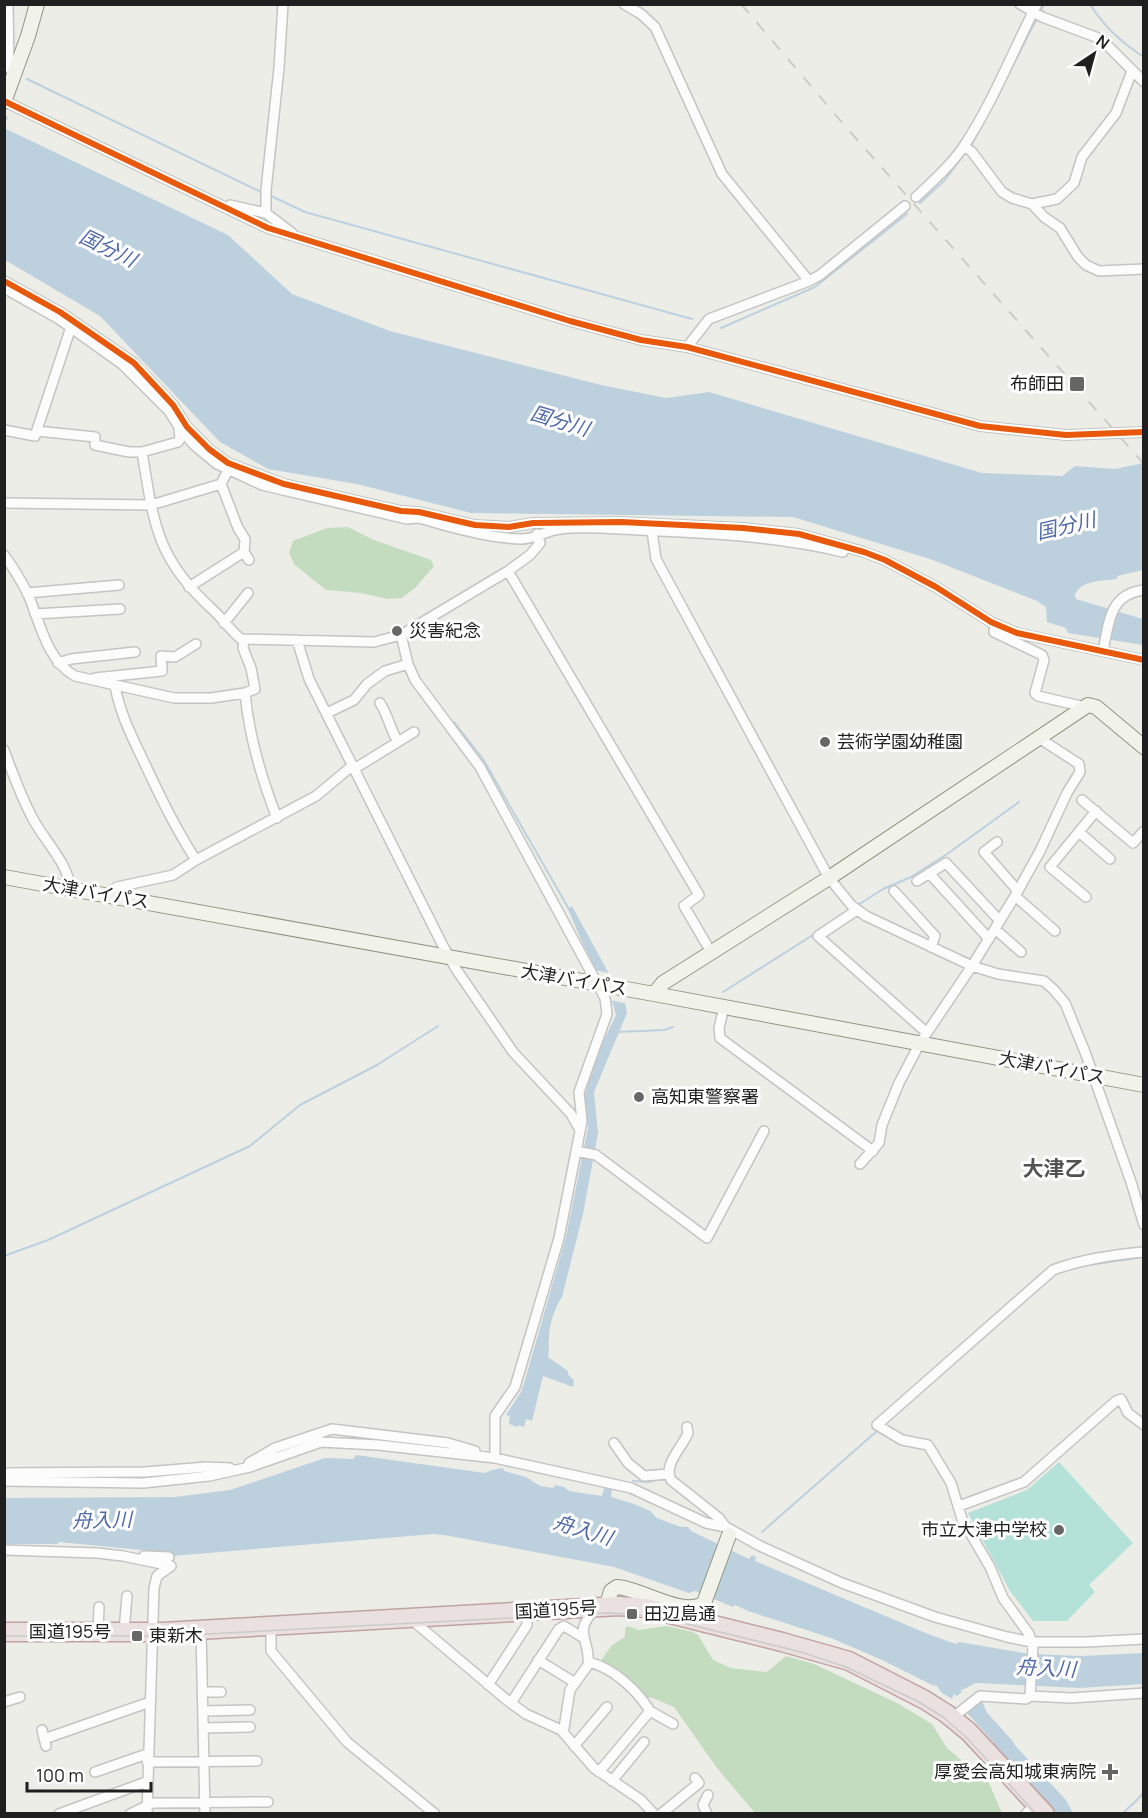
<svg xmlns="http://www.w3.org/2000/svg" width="1148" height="1818" font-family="Manrope,'Noto Sans JP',sans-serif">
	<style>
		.forest { fill: #c3dbbf }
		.pitch { fill: #b5e2d8 }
		.water { fill: #bdd0de }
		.pier { fill: #edede8 }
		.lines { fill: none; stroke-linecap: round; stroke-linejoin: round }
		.stream { stroke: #bdd0de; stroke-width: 2 }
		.river { stroke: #bdd0de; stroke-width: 15 }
		.street-casing { stroke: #c4c4c2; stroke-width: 12 }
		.secondary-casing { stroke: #909681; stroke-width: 16 }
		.highway-casing { stroke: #c0a2a3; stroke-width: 21 }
		.street { stroke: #fcfcfc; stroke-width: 9 }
		.secondary { stroke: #f1f3eb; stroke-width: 14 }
		.highway { stroke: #eae0df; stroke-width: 18 }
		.tram { stroke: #cbcbca; stroke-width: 1.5 }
		.rail { stroke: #cbcbca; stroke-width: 2; stroke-dasharray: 12 12; stroke-linecap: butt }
		.cycleway-casing { stroke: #fff; stroke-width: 10 }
		.cycleway { stroke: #e8590c; stroke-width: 6 }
		.poi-dot { fill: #676765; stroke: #fff; stroke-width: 2 }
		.labels { text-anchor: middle; stroke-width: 6; stroke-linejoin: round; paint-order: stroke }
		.poi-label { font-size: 18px; fill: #1f1f1f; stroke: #fff; text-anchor: start }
		.street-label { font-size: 18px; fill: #1f1f1f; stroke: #fff }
		.water-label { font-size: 20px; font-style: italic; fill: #506aa9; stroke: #fff }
		.quarter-label { font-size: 21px; font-weight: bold; fill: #525252; stroke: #fff }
	</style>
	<rect width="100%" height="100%" fill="#edede8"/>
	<path class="forest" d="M348 527 374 540 431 560 434 566 415 588 402 598 388 599 361 593 326 590 295 565 289 553 293 541 327 528Z
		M628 1626 639 1630 667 1626 693 1632 698 1635 713 1660 731 1668 767 1672 786 1656 814 1664 897 1703 932 1724 947 1748 989 1783 1002 1813H755L717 1768 674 1707 653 1698 642 1697 600 1662 612 1645 625 1637V1628Z"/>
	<path class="pitch" d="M1059 1462 1133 1543 1089 1585 1095 1592 1067 1621H1033L1010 1591 968 1513 1027 1490Z"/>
	<path class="water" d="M4 128 228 235 292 294 390 331 601 385 666 398 709 392 982 473 1062 476 1075 466 1115 469 1143 463V570L1117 576V579C1102 581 1081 580 1075 595L1076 599 1143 619V645L1068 633 1066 628 1047 622 1046 607 1037 601 930 559 793 517 471 513 357 484 268 469 220 442 100 316 5 260Z
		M572 906 625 1003 627 1013 594 1092 598 1133 583 1214 562 1297C555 1307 549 1325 549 1337 548 1344 550 1349 548 1357L568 1371V1374L574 1381 573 1387 543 1376 532 1421 526 1419 524 1427 519 1425 518 1427 509 1424 510 1416 506 1415 521 1392 525 1380 566 1237 588 1128 584 1099 588 1084 602 1044 616 1015 612 1001 582 942 568 909Z
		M356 1455 485 1473 492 1470 503 1468 504 1471 526 1477 540 1486 553 1488 555 1485 564 1487 569 1491 602 1496 605 1485 612 1488 611 1497 634 1504 650 1511 657 1518 681 1527H688L691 1531 749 1559 752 1555 756 1557 755 1561 928 1634 956 1644 959 1642 1030 1654 1082 1656 1143 1653V1684L1080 1688 976 1683 962 1690 960 1689 962 1692 957 1696 954 1694 952 1699 942 1693 936 1685 934 1686 882 1660 831 1638 748 1611 735 1605 733 1607 695 1591 689 1593 614 1567 450 1536 434 1534 172 1556V1553L59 1542 57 1544H5V1498L175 1497 230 1490 325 1458 353 1459Z
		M976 1701H982L987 1713 995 1724 1066 1800 1073 1813H1055L992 1746 999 1738 978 1714 972 1718 968 1708Z"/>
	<path class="pier" d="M594 970 610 973 628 1004 610 1000Z"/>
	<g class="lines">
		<path class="stream" d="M1090 4C1104 27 1122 43 1144 57
			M1040 13 1044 4
			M1007 77 1037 18
			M27 79 263 193
			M4 123 7 117
			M971 146 985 119
			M269 195 305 212 692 319
			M920 203 945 180 967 150
			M721 328 815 287 907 214
			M454 722 483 759 570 911
			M858 905 883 889 911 877 950 852 1019 802
			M723 992 816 933
			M617 1032 664 1030 673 1027
			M4 1256 48 1240 250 1146 300 1105 377 1065 438 1026
			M1081 1266 1144 1257
			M633 1481 648 1482 656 1480
			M762 1532 878 1430
			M1122 1814 1137 1800 1144 1792"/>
		<path class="river" d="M971 1706 1007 1746"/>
		<defs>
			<path id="street" d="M8 4 9 66 14 78
				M624 4 641 14 655 27 722 174 809 281
				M1020 4 1042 17 1101 39 1144 82
				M4 101 268 228 570 321 641 340 687 347 980 426 1066 435 1144 432
				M964 146 972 152 1002 192 1012 198 1032 204 1057 199 1074 183 1082 157 1116 113 1132 71
				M916 197C933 181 951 165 964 146 993 102 1013 51 1037 4
				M1032 204 1044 217 1060 228 1078 257 1086 265 1099 271 1144 269
				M230 205 266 213V190L279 68 283 4
				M266 213 292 233
				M4 281 60 312 134 363 173 405 187 427 209 449 228 463 284 484 401 511 419 512 475 525 509 527 533 523 621 522 743 528 799 534 864 552 885 560 936 587 991 622 1017 633 1144 660
				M4 288 59 319 122 364 169 411 179 427 194 445 217 464 262 485 407 519 418 518C452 527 486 538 521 539 536 539 547 530 561 529 586 526 613 529 638 530 707 533 776 536 843 552
				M687 347 709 319 809 281 820 275 905 206
				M179 428 180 439 178 442 142 452C154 524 156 558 212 609 223 619 230 630 241 639L374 642 401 635 508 571 530 555 540 543 537 534
				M4 430 35 436 71 327
				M37 431 95 437V445L129 452H142
				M221 484 238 528 245 539 244 552 249 560
				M4 503 151 505 221 484 228 470
				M652 531 656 559 829 878 852 906 866 916 972 966 998 974 1044 981 1054 990 1065 1003 1085 1052 1131 1182 1144 1225
				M4 555C13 567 20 579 27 592 40 621 46 660 75 676L174 698H211L245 693C249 737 261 777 277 818
				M508 571 699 895 684 906 711 952
				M189 587 244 552
				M27 593 119 585
				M35 614 120 609
				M224 623 248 593
				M995 624 994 632 1042 655 1044 660 1035 693 1038 696 1085 707
				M401 635 408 664 415 680 480 767 605 998 607 1014 579 1092 582 1121 559 1238 515 1387 495 1416V1458
				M244 639 243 648 251 668 255 689 245 693
				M297 640 309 679 443 946 456 969 513 1052 571 1114 580 1130
				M1103 651C1109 623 1109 594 1144 590
				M58 663 71 659 135 652
				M95 678 162 671 161 656 175 657 196 644
				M115 686C120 713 131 735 143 760 159 794 175 828 196 860
				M380 703C388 715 390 729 398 742
				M327 713 354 700 367 684 385 671 408 664
				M4 750C13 774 21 797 33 819 44 840 70 866 70 889
				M354 769 414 732
				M1082 800 1133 843 1144 831
				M1079 832 1110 859
				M997 842 984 852 1018 891
				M929 873 989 939
				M917 881 946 863 1000 921
				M894 891 935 936 931 947
				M106 895 117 887 173 875 196 860 316 796 352 766
				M1015 896 1055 931
				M1086 897 1050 867 1096 811
				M857 910 818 936 927 1033
				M995 929 1021 952
				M724 1007 719 1028 720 1038 873 1151
				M576 1151 596 1155 707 1238 764 1131
				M860 1164 879 1143 882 1125 899 1083 920 1043 972 966 1015 896 1040 851 1067 793 1080 772 1079 764 1039 738
				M687 1427 688 1433C682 1448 663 1464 671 1480L719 1518 727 1529
				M614 1443 628 1463 644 1476 668 1474
				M249 1463 275 1448 332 1429 448 1443 475 1451
				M4 1473 145 1472 206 1467 230 1468
				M4 1481 143 1483 209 1476 250 1467 321 1442 378 1445 495 1458 631 1488 706 1523 726 1527 760 1546 842 1583 935 1617 1007 1637 1032 1642H1086L1144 1639
				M959 1506 1024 1482 1116 1401 1121 1399 1128 1413 1144 1425
				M4 1550 97 1553 123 1556 171 1566
				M144 1556 169 1557
				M596 1608C571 1634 591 1638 588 1665L570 1690 564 1728 561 1730 594 1768 641 1800 654 1814
				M412 1620 508 1701 526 1714 561 1730
				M271 1626V1651L347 1742 435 1814
				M201 1630 205 1814
				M124 1631 127 1596
				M98 1632 99 1607
				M538 1660 574 1682
				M589 1662C613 1668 637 1690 650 1711L599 1772
				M488 1685 527 1625V1612
				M203 1692H221
				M1030 1696 1033 1646 1029 1634 1003 1598 990 1567 962 1519 951 1483 928 1445 902 1440 877 1425 1053 1270C1083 1259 1112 1255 1144 1252
				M4 1702 20 1697
				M511 1703 559 1629 564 1626 582 1637
				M203 1711 250 1710
				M650 1711 673 1724
				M952 1718 980 1696 1026 1699 1030 1696 1071 1698 1144 1693
				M204 1728 250 1727
				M42 1730 46 1746
				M44 1739 150 1702
				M574 1746 607 1707
				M147 1762 257 1761
				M95 1772 147 1754
				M612 1781 644 1742
				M59 1814 146 1782
				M130 1814 153 1803 268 1802
				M147 1814 154 1588 157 1576 171 1566
				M661 1814 699 1783 695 1778
				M707 1814 703 1805 708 1795
				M1026 1814 1035 1804"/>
			<path id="secondary" d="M4 102 28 36 37 4
				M4 877 654 994 1144 1085
				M654 994 663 983 829 878 1088 705 1096 707 1144 747
				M606 1608 611 1591 617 1587C641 1588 683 1618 704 1603L729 1535"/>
			<path id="highway" d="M4 1632H162L619 1606 646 1608 782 1642 849 1661 925 1700 947 1714 969 1732 1045 1814"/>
		</defs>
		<use href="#street" class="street-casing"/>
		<use href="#secondary" class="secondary-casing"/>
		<use href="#highway" class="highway-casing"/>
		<use href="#street" class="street"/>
		<use href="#secondary" class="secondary"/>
		<use href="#highway" class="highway"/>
		<path class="tram" d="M4 1636H168L606 1613 632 1614 663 1618 801 1652 846 1667 917 1701 943 1717 967 1738 1036 1814"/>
		<path class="rail" d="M741 4 845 126 1144 464"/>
		<defs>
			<path id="cycleway" d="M4 101 268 228 570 321 641 340 687 347 980 426 1066 435 1144 432
				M4 281 60 312 134 363 173 405 187 427 209 449 228 463 284 484 401 511 419 512 475 525 509 527 533 523 621 522 743 528 799 534 864 552 885 560 936 587 991 622 1017 633 1144 660"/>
		</defs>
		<use href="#cycleway" class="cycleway-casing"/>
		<use href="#cycleway" class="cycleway"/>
	</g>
	<g class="poi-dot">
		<rect x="1069" y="376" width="16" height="16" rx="3"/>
		<circle cx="397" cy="631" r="6"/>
		<circle cx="825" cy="742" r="6"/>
		<circle cx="639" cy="1097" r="6"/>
		<circle cx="1059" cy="1530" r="6"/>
		<rect x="626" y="1608" width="12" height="12" rx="3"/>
		<rect x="131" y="1630" width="12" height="12" rx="3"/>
		<path d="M1107 1763h6v6h6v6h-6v6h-6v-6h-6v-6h6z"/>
	</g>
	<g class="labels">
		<g class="poi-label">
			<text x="1064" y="390" text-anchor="end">布師田</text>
			<text x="409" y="637">災害紀念</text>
			<text x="837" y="748">芸術学園幼稚園</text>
			<text x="651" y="1103">高知東警察署</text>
			<text x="1047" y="1536" text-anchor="end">市立大津中学校</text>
			<text x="644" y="1620">田辺島通</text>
			<text x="149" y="1642">東新木</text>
			<text x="1096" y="1778" text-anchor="end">厚愛会高知城東病院</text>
		</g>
		<g class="street-label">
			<text transform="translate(96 893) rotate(10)" y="6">大津バイパス</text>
			<text transform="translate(574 980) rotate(10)" y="6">大津バイパス</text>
			<text transform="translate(1052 1068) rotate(11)" y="6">大津バイパス</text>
			<text transform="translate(556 1610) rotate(-3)" y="6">国道195号</text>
			<text x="70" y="1638">国道195号</text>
		</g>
		<g class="water-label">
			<text transform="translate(108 248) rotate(26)" y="7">国分川</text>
			<text transform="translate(560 421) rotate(17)" y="7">国分川</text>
			<text transform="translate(1066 526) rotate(-13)" y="7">国分川</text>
			<text transform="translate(102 1520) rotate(-1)" y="7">舟入川</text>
			<text transform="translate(583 1530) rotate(17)" y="7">舟入川</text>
			<text transform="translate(1046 1668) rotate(3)" y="7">舟入川</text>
		</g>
		<g class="quarter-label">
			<text x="1054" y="1176">大津乙</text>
		</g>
	</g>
	<rect width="1148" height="1818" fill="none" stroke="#1f1f1f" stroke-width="12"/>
	<g transform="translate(1094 54) rotate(36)" stroke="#ffffff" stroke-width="4.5" paint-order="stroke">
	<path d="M0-4.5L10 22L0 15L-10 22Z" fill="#1f1f1f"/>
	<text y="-9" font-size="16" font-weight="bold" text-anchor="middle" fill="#1f1f1f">N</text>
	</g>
	<path d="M27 1782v9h124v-9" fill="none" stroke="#1f1f1f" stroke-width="3"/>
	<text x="36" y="1782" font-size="18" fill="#1f1f1f" stroke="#ffffff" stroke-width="4.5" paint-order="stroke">100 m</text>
</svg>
